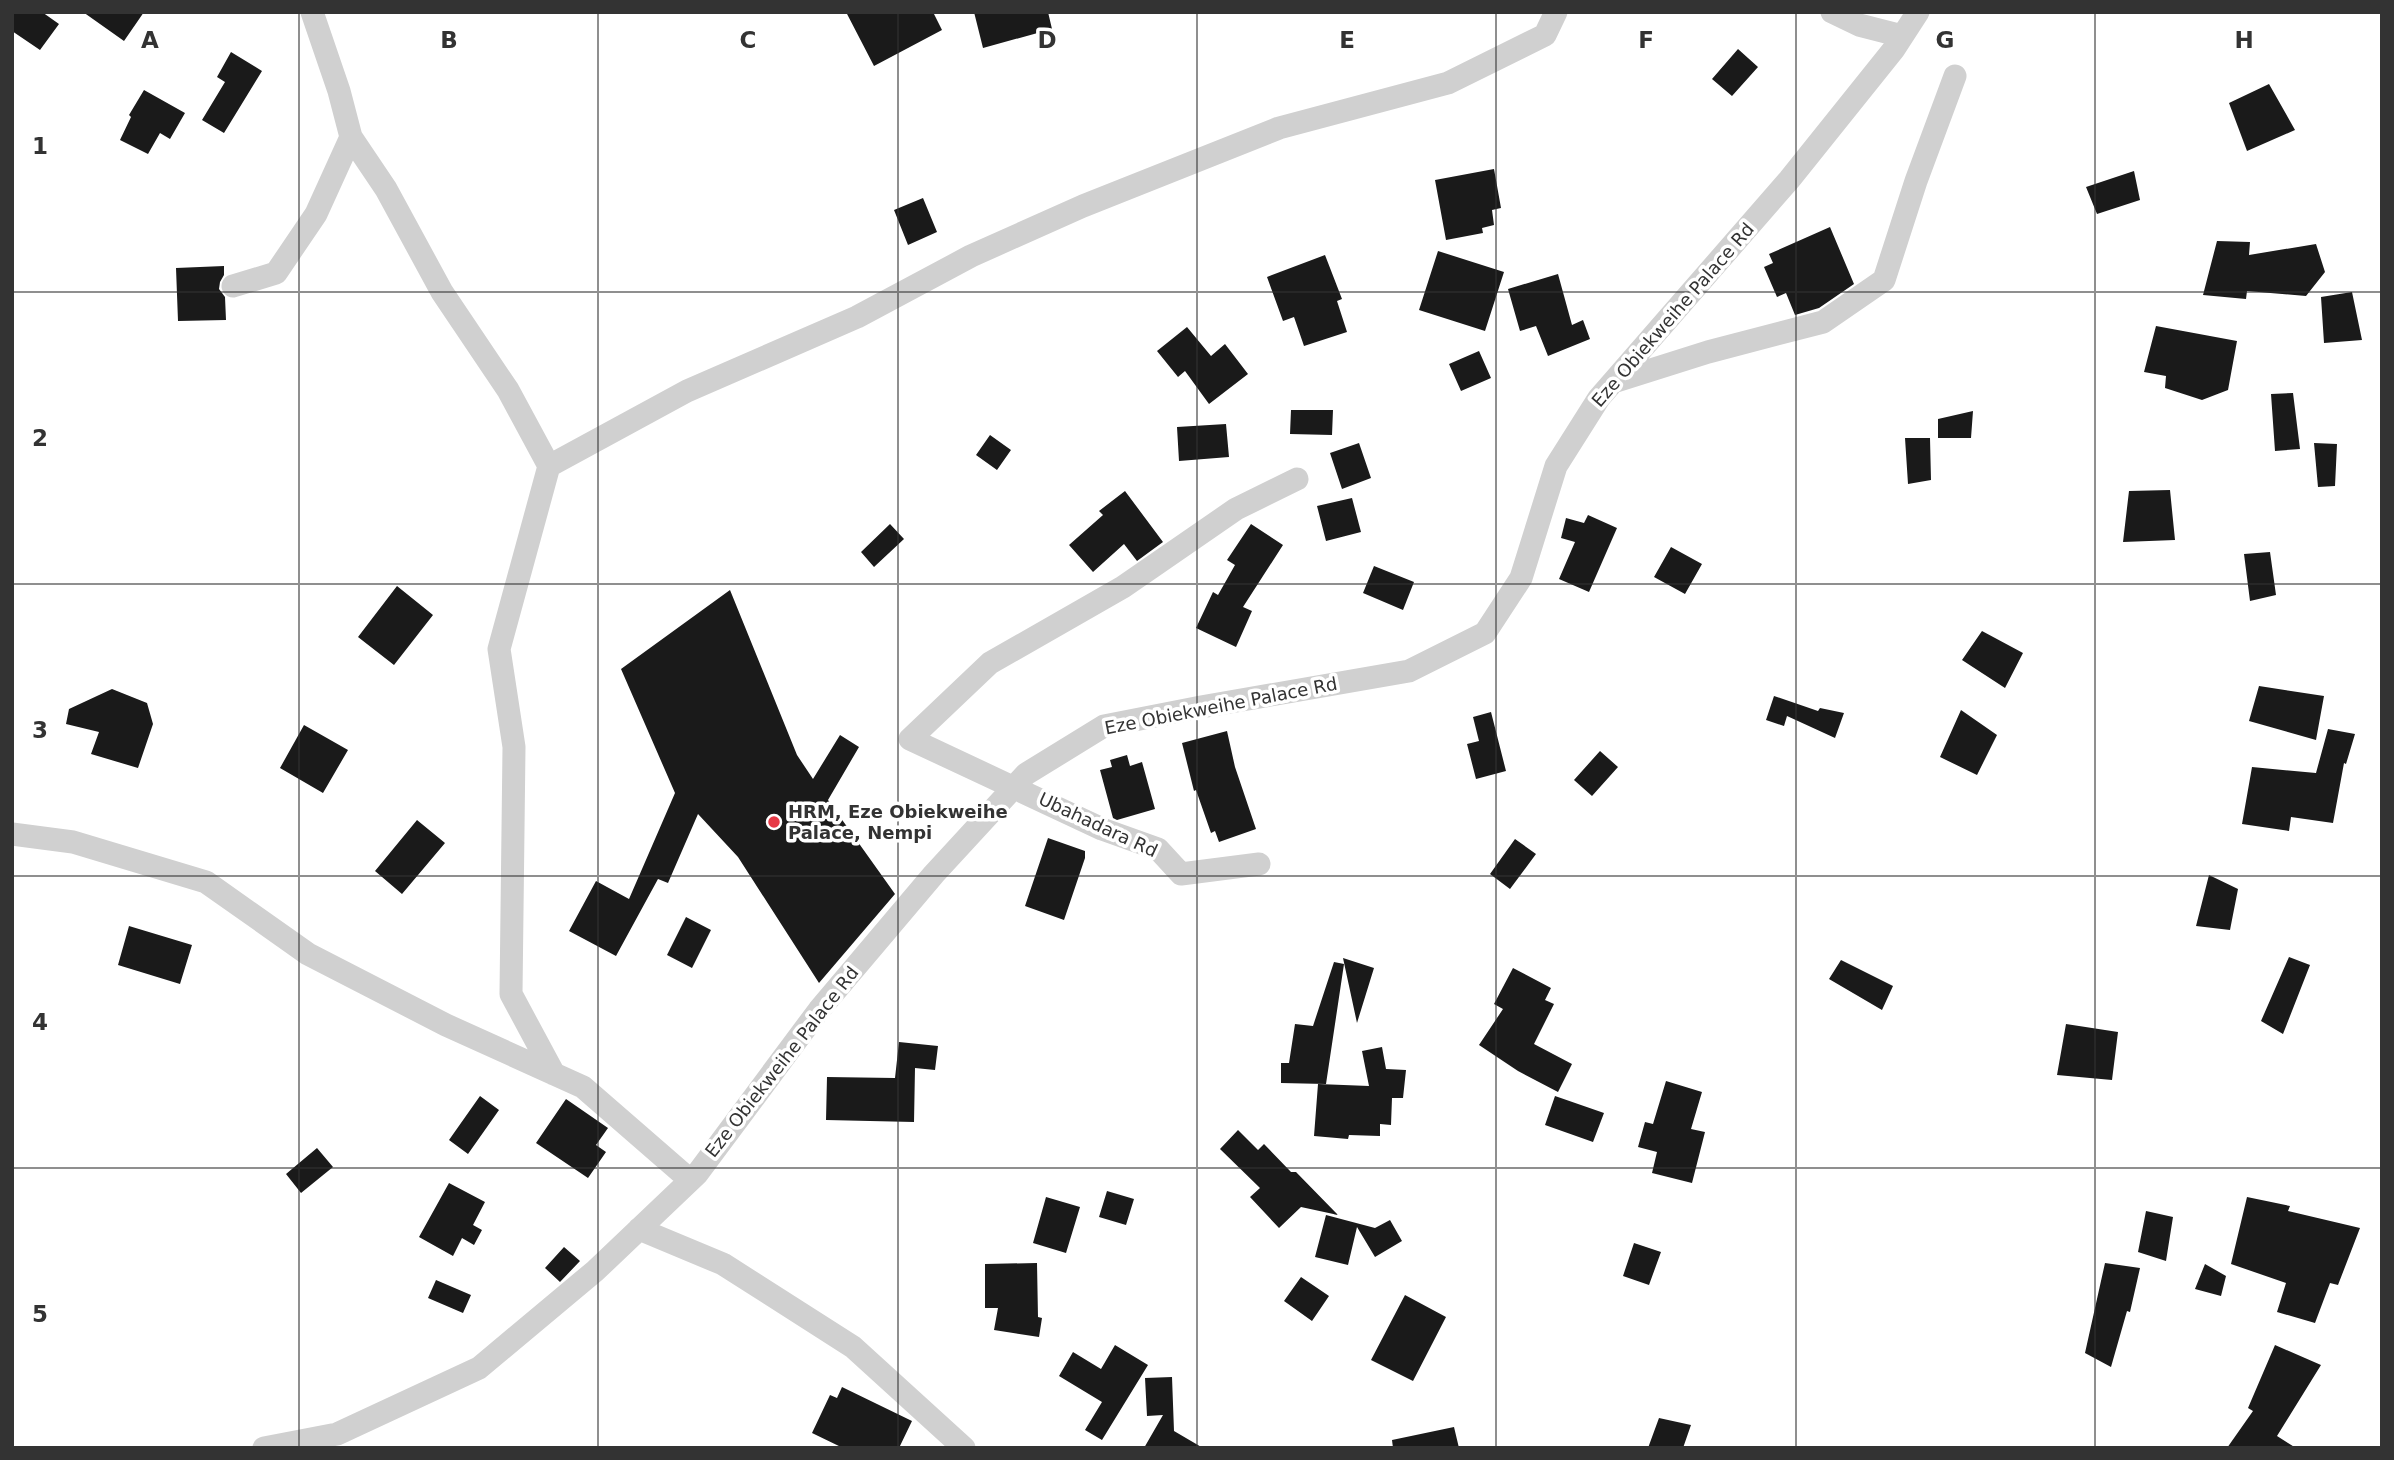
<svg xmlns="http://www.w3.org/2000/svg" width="2394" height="1460" font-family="'DejaVu Sans',sans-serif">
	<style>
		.building { fill: #1a1a1a }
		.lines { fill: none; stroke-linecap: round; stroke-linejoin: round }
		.minor { stroke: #d0d0d0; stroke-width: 23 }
		.grid { fill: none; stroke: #333; stroke-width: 2; stroke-opacity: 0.55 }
		.poi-dot { fill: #e63946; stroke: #fff; stroke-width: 2.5 }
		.labels { text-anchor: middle; stroke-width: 7; stroke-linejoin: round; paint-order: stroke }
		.street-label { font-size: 18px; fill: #333; stroke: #fff }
		.poi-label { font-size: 18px; font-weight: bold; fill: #333; stroke: #fff; text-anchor: start }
		.grid-label { font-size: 23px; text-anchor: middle; font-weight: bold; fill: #333; stroke: #fff; stroke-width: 7; stroke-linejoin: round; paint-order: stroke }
	</style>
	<rect width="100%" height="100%" fill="#fff"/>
	<path class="building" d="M12 12H42L59 24 40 50 12 31Z
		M83 12H144L124 41Z
		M846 12H933L942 30 874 66Z
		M974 12H1048L1052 29 983 48Z
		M1738 49 1758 67 1732 96 1712 79Z
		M231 52 262 71 224 133 202 120 225 82 217 77Z
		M2269 84 2295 130 2247 151 2229 103Z
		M144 90 185 113 170 139 160 133 148 154 120 140 131 117 129 115Z
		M1494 169 1501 208 1492 210 1494 225 1482 228 1483 233 1446 240 1435 180Z
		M2134 171 2140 200 2097 214 2086 187Z
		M923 198 937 232 908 245 894 210Z
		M1830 227 1854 284 1819 308 1795 315 1786 293 1777 297 1764 267 1773 263 1769 254Z
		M2217 241 2250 242 2249 255 2316 244 2325 272 2306 296 2247 291 2246 299 2203 295Z
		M1438 251 1504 272 1485 331 1419 310Z
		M1325 255 1342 299 1337 301 1347 332 1304 346 1294 317 1283 321 1267 277Z
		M224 266V275L220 282 219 289 225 297 226 320 178 321 176 268Z
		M1558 274 1572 325 1583 320 1590 339 1548 356 1536 326 1520 331 1508 289Z
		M2352 292 2362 340 2324 343 2321 297Z
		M2156 326 2237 341 2228 390 2202 400 2165 388 2166 376 2144 372Z
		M1187 327 1211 356 1225 344 1248 374 1209 404 1185 371 1178 377 1157 351Z
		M1479 351 1491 378 1461 391 1449 364Z
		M2293 393 2300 449 2275 451 2271 394Z
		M1291 410H1333L1332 435 1290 434Z
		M1973 411 1971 438H1938V419Z
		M1226 424 1229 457 1179 461 1177 427Z
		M990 435 1011 450 997 470 976 455Z
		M1905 438H1930L1931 480 1908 484Z
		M1359 443 1371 478 1342 489 1330 453Z
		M2314 443 2337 444 2335 486 2318 487Z
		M2170 490 2175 540 2123 542 2129 491Z
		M1125 491 1163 542 1137 561 1124 544 1093 572 1069 545 1103 515 1099 511Z
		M1352 498 1361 532 1326 541 1317 506Z
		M1588 515 1617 528 1589 592 1559 579 1575 542 1561 538 1566 518 1584 523Z
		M890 524 904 539 874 567 861 552Z
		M1251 524 1283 545 1243 607 1252 611 1236 647 1196 628 1213 592 1218 595 1235 565 1227 560Z
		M1671 547 1702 564 1685 594 1654 577Z
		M2270 552 2276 595 2250 601 2244 554Z
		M1374 566 1414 582 1403 610 1363 593Z
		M397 586 433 615 394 665 358 637Z
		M730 590 797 755 813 779 840 735 859 747 828 800 895 894 819 983 738 857 698 814 668 883 658 879 616 956 569 931 596 881 629 899 675 793 621 669Z
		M1982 631 2023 653 2005 688 1962 660Z
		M2259 686 2324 696 2316 740 2249 721Z
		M112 689 147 703 153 724 138 768 91 754 99 732 66 724 69 709Z
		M1774 696 1818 711 1820 708 1844 713 1835 738 1787 716 1784 726 1766 720Z
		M1961 710 1997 735 1977 775 1940 757Z
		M1491 712 1506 771 1476 779 1467 744 1479 741 1473 717Z
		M304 725 348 750 323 793 280 768Z
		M2328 729 2355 734 2346 764 2344 763 2333 823 2291 817 2289 831 2242 824 2252 767 2316 773Z
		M1227 731 1235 767 1256 829 1219 842 1215 831 1211 833 1196 790 1194 791 1182 743Z
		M1600 751 1618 767 1592 796 1574 780Z
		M1127 755 1130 766 1142 762 1155 809 1117 820 1113 818 1100 770 1112 767 1110 760Z
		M417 820 445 843 402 894 375 871Z
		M1048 838 1085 851V858L1064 920 1025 906Z
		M1515 839 1536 854 1510 889 1490 874Z
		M2209 875 2238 889 2230 930 2196 926Z
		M686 917 711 930 692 968 667 955Z
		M129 926 192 945 180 984 118 965Z
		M2289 957 2310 965 2283 1034 2261 1021Z
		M1343 958 1374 968 1357 1023Z
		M1841 960 1893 986 1882 1010 1829 979Z
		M1334 962 1344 964 1326 1084 1281 1083V1063H1289L1295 1024 1313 1026Z
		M1513 968 1551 988 1545 1000 1554 1004 1534 1044 1572 1064 1558 1092 1518 1071 1479 1045 1503 1009 1494 1004Z
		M2066 1024 2118 1032 2112 1080 2057 1075Z
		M899 1042 938 1046 935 1070 915 1068 914 1122 826 1120 827 1077 895 1078Z
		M1382 1047 1386 1069 1406 1070 1403 1098H1392L1391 1125 1380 1124V1136L1349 1135 1348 1139 1314 1136 1318 1084 1369 1086 1362 1051Z
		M1666 1081 1702 1092 1691 1129 1705 1132 1692 1183 1652 1173 1657 1152 1638 1147 1645 1122 1653 1124Z
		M480 1096 499 1110 468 1154 449 1140Z
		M1555 1096 1604 1113 1593 1142 1545 1125Z
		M566 1099 608 1128 596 1145 606 1152 588 1178 536 1143Z
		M1238 1130 1258 1150 1264 1144 1291 1172H1296L1338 1215 1301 1207 1279 1228 1250 1197 1260 1188 1220 1149Z
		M317 1148 333 1167 301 1193 286 1174Z
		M449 1183 485 1202 473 1225 482 1230 474 1245 462 1238 453 1256 419 1237Z
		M1107 1191 1134 1199 1126 1225 1099 1217Z
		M1046 1197 1080 1207 1066 1253 1033 1243Z
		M2247 1197 2290 1206 2288 1211 2360 1228 2338 1285 2330 1283 2315 1323 2277 1312 2286 1283 2231 1264Z
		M2146 1211 2173 1217 2166 1261 2138 1252Z
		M1326 1215 1375 1228 1390 1220 1402 1241 1375 1257 1357 1227 1348 1265 1315 1257Z
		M1634 1243 1661 1252 1649 1285 1623 1276Z
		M564 1247 580 1261 560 1282 545 1268Z
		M1037 1263 1038 1317 1042 1318 1039 1337 994 1330 998 1308H985V1264Z
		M2105 1263 2140 1268 2130 1312 2127 1311 2111 1367 2085 1353Z
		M2205 1264 2226 1276 2221 1296 2195 1289Z
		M1301 1277 1329 1296 1312 1321 1284 1301Z
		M436 1280 471 1295 463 1313 428 1298Z
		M1405 1295 1446 1317 1413 1381 1371 1360Z
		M1115 1345 1148 1365 1102 1440 1085 1430 1102 1402 1059 1376 1073 1352 1101 1369Z
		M2275 1345 2321 1365 2277 1436 2296 1448H2227L2253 1411 2248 1408Z
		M1172 1377 1174 1431 1203 1448H1144L1163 1415 1147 1416 1145 1378Z
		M842 1387 912 1421 899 1448H843L812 1433 830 1395 837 1398Z
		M1659 1418 1691 1425 1683 1448H1648Z
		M1454 1427 1459 1448H1393L1392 1440Z"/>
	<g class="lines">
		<path class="minor" d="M1832 12 1859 25 1902 36
			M351 137 386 189 442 292 508 390 549 466
			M233 286 276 273 316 214 351 137 339 91 312 12
			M1613 382 1708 352 1823 322 1884 280 1916 181 1955 76
			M12 834 73 842 206 882 308 954 446 1025 583 1087 690 1180
			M1259 864 1181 874 1158 849 1102 829 910 739 990 663 1123 587 1236 509 1297 479
			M554 1074 511 994 514 747 499 649 549 466 687 391 857 317 971 256 1083 206 1279 128 1448 83 1545 35 1556 12
			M639 1229 723 1264 853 1347 964 1448
			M264 1448 337 1434 479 1368 595 1271 697 1174 819 1010 934 874 1026 774 1104 726 1201 707 1409 671 1485 633 1521 578 1556 466 1599 398 1789 180 1894 49 1918 12"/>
	</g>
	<path class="grid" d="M299 12V1448M598 12V1448M898 12V1448M1197 12V1448M1496 12V1448M1796 12V1448M2095 12V1448M12 292H2382M12 584H2382M12 876H2382M12 1168H2382"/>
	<circle class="poi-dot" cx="774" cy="822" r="7"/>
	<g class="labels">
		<g class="street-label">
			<text transform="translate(1673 315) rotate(-49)" y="6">Eze Obiekweihe Palace Rd</text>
			<text transform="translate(1221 706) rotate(-11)" y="6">Eze Obiekweihe Palace Rd</text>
			<text transform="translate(1098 825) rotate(25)" y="6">Ubahadara Rd</text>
			<text transform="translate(782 1062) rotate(-52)" y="6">Eze Obiekweihe Palace Rd</text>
		</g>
		<g class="poi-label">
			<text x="788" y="818">HRM, Eze Obiekweihe<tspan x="788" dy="21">Palace, Nempi</tspan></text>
		</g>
	</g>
	<g class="grid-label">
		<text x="150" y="48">A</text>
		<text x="449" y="48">B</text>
		<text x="748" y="48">C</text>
		<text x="1047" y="48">D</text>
		<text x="1347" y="48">E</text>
		<text x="1646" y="48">F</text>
		<text x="1945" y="48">G</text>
		<text x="2244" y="48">H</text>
		<text x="40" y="154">1</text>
		<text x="40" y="446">2</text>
		<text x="40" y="738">3</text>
		<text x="40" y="1030">4</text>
		<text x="40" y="1322">5</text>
	</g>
	<rect width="2394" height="1460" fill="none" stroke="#333333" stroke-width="28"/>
</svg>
